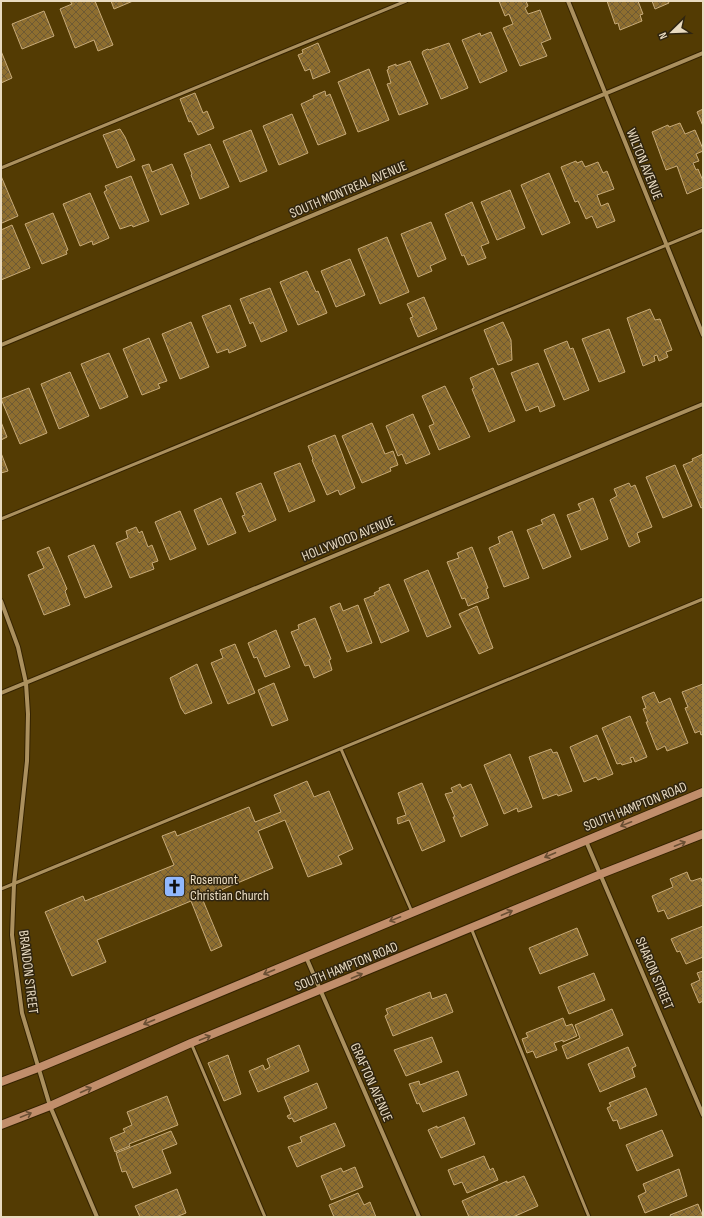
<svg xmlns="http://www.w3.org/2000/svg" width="704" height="1218" font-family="'Sofia Sans Condensed',sans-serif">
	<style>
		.building { fill: url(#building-cross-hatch); stroke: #c8ab79 }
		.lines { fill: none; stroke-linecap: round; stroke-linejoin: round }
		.service-casing { stroke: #352300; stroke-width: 5 }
		.minor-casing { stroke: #352300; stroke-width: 6 }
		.secondary-casing { stroke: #352300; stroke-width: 10 }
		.service { stroke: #ab905e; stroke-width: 3 }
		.minor { stroke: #ab905e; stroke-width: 4 }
		.secondary { stroke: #c18e6b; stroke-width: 8 }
		.oneway { stroke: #6a4f34 }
		.labels { text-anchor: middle; stroke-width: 3; stroke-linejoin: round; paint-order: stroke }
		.street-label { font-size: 14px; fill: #e9dbc1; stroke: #302510 }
		.poi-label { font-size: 14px; fill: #e9dbc1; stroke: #302510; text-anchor: start }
	</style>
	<defs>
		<pattern id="building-cross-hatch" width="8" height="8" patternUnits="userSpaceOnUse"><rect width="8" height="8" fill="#8e6e2f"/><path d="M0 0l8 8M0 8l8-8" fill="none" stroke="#6e5a34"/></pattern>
	</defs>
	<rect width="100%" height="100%" fill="#533b03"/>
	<path class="building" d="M70 1H95L113 45 98 51 94 40 75 48 60 9 72 4Z
		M111 1H133L114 9Z
		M499 1H526L528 6 525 8 528 14 540 10 551 39 541 43 547 56 520 66 503 28 513 24 509 14 505 16Z
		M607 1H638L643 14 640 15 642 21 620 30 618 23 615 24Z
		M652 1H668L669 3 655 9Z
		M44 11 54 36 22 49 12 24Z
		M491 32 507 71 480 83 462 40 480 33 481 36Z
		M318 43 330 72 313 79 310 69 305 71 298 55 303 53 302 50Z
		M449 43 468 88 441 99 422 53 423 51 428 49 429 50Z
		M1 51 12 78 1 83Z
		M410 61 428 104 399 115 387 84 391 83 387 70 389 69 388 67 396 64V66Z
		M369 69 389 120 358 132 338 82Z
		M325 91 326 96 330 94 346 134 318 145 301 104 314 98 313 96Z
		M195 93 203 113 207 111 214 128 198 135 191 121 189 122 180 99Z
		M703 109V126L697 112Z
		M292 114 308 153 279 165 263 126Z
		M680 123 685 134 695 130 703 149V151L696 154 699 161 693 163 696 170 698 169 703 181V187L687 194 677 166 666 170 652 132 668 125 669 127Z
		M120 129 125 137 135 160 117 168 103 135Z
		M251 130 267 171 240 182 223 141Z
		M210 144 229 187 200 199 191 175 192 174 184 154Z
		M576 161 577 163 582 161 585 167 598 162 603 173 607 171 614 189 597 195 601 206 608 203 615 221 597 228 592 216 586 219 578 201 575 202 561 167Z
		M149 164 152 172 172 164 189 204 161 215 142 166Z
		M549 173 570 223 542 235 521 185Z
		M1 176 18 216 2 223 1 222Z
		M131 176 149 221 133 227 132 225 120 229 104 192 107 190 105 186Z
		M510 190 525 228 497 240 481 202Z
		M90 193 109 238 93 245 92 241 80 246 63 204Z
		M472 202 489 243 481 246 486 258 468 265 464 255 462 256 445 214Z
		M53 213 68 250 66 251 67 254 42 264 25 224Z
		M431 222 446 259 430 266 432 271 418 277 401 234Z
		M12 225 30 268 1 280V230Z
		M387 237 409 292 380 304 358 249Z
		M350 259 365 295 336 307 321 271Z
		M307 271 316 292 318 291 327 313 298 325 280 282Z
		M270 288 287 331 261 342 253 322 250 324 240 299Z
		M424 297 437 329 418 337 410 318 413 317 407 304Z
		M230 305 246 346 229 353 228 349 217 353 202 316Z
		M650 309 655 320 660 319 672 350 666 352 668 357 659 361 657 355 654 356 655 361 643 366 627 318Z
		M191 322 209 367 180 379 162 334Z
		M503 322 511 340 512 360 498 365 484 330Z
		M609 329 625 372 599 382 582 339Z
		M149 338 167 381 158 384 160 388 142 395 123 349Z
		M567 341 570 349 573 348 589 390 564 400 544 350Z
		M109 353 128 397 100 409 81 364Z
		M538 363 555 406 540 412 538 406 526 411 511 373Z
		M493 368 515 421 489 432 472 389 474 388 470 378Z
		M70 372 89 416 59 429 41 384Z
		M445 386 470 437 439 450 429 426 434 424 422 396Z
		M29 388 47 433 20 444 1 399Z
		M413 414 430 454 406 464 402 454 398 456 386 426Z
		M1 422 7 437 1 440Z
		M372 423 385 454 393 451 398 465 390 468 391 471 362 483 342 436Z
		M335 435 355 488 340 495 338 490 327 495 312 460 313 459 308 446Z
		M1 453 8 471 1 473Z
		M703 454V507L701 508 683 465 693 461 692 459Z
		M300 463 315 501 289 512 274 473Z
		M675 465 692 506 663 518 646 477Z
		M261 483 276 520 249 532 242 516 245 515 236 493Z
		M629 483 631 487 635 485 652 527 637 533 640 542 629 547 610 500 617 496 614 489Z
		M221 498 236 533 208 545 194 510Z
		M593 498 608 539 581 550 567 515 581 510 578 504Z
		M180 511 196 549 170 560 155 522Z
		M554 514 571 557 543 569 527 530 543 524 541 520Z
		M136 527 139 533 142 531 148 547 152 545 158 561 152 563 154 569 130 578 116 543 128 538 126 531Z
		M512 531 529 578 504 587 489 548 500 543 498 537Z
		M94 545 112 587 85 598 68 556Z
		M49 547 67 589 65 591 70 605 44 615 28 575 44 568 37 552Z
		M472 547 488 588 486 589 489 598 468 606 465 598 462 599 447 562 459 558 457 553Z
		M428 570 451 627 427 637 404 580Z
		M389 584 409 631 381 643 364 599 375 595 374 593 380 590 379 588Z
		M340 603 343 611 358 605 372 643 347 652 330 607Z
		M477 606 493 648 479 654 459 614Z
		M315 618 331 659 329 660 332 670 314 678 309 665 305 666 291 632 299 629 298 625Z
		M276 630 290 667 265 677 257 657 254 658 248 643Z
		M235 644 255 693 228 704 211 663 223 658 220 650Z
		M197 664 212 703 185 714 181 708 170 678Z
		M274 683 288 720 272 726 258 690Z
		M703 684V734L701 735 700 731 695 733 685 708 688 707 682 692Z
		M654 692 659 703 670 698 688 743 667 751 665 746 657 750 646 722H648L643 709 646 708 642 697Z
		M630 716 647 757 635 762 633 757 630 758 632 762 622 765 621 763 617 764 602 728Z
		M597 735 613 774 598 780 596 777 584 782 570 747Z
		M551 749 553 753 557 752 572 791 558 796 557 794 543 799 529 757Z
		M510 754 532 807 518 812 517 808 504 814 484 765Z
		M307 781 314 797 329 791 353 849 338 856 342 864 308 877 285 820 258 831 273 868 202 898 222 946 211 951 191 901 97 940 106 962 72 976 45 912 83 896 85 901 174 865 162 836 175 831 177 836 249 807 255 822 281 812 274 795Z
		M422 783 445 841 422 851 409 820 398 824 397 818 406 815 398 793Z
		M460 784 462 788 471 784 488 825 461 837 453 817H455L445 794 453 792 451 788Z
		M687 872 690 880 692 881 701 878 703 884V905L668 919 664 910 658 912 652 896 673 887 670 879Z
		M703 926V957L686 964 680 951 677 952 671 939Z
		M577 928 588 955 540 974 529 948Z
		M703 971V1001L699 1003 691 984 700 980 697 973Z
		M594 973 605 1000 569 1014 558 987Z
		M430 992 432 999 446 994 453 1012 393 1036 385 1016 388 1014 386 1009Z
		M612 1009 623 1035 567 1059 562 1046 580 1038 575 1025Z
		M563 1018 566 1026 572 1024 577 1036 563 1042V1040L554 1043 557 1050 536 1058 533 1051 527 1053 522 1039 528 1037 526 1033Z
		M432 1037 442 1062 406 1076 394 1050Z
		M299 1045 309 1071 258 1092 249 1071 263 1065 265 1070 270 1067 267 1059Z
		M628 1047 636 1066 632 1068 635 1077 600 1092 588 1064Z
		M228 1055 241 1094 224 1101 208 1063Z
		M458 1071 467 1095 423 1112 419 1103 417 1104 409 1084 419 1081 420 1085Z
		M317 1083 327 1108 294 1122 292 1118 289 1119 287 1116 291 1114 284 1097Z
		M646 1088 657 1115 620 1129 617 1120 613 1121 607 1108 611 1106 609 1103Z
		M167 1096 178 1125 129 1144 130 1146 115 1152 110 1138 125 1132 123 1129 132 1125 127 1112Z
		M464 1117 475 1144 441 1158 428 1130 437 1126V1128Z
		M335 1123 345 1146 297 1167 288 1147 302 1142 300 1137Z
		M662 1130 673 1156 637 1171 626 1145Z
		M171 1131 177 1144 162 1150 171 1173 133 1188 126 1171 122 1172 116 1153Z
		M484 1156 490 1170 493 1168 498 1180 467 1193 462 1182 454 1185 448 1170Z
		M355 1167 363 1187 331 1200 321 1176 341 1168 343 1172Z
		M679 1169 687 1196 645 1213 638 1196 646 1192 643 1184Z
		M524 1176 538 1206 513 1217H469L462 1201 507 1181V1183Z
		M177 1189 186 1213 176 1217H140L135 1206Z
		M358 1193 364 1205 370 1202 376 1217H334L329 1205Z
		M698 1204 703 1217H671L670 1215Z"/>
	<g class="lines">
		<defs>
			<path id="service" d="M1 168 406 1
				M1 519 703 230
				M341 749 412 912
				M1 889 703 599
				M471 928 589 1217
				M191 1043 265 1217"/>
			<path id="minor" d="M568 1 703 335
				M1 345 703 53
				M1 601 18 647 26 683 28 714 27 761 14 884 12 935 22 1013 50 1106 97 1217
				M1 693 703 404
				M586 841 703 1115
				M306 957 419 1217"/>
			<path id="secondary" d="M1 1082 38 1068 703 792
				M1 1125 50 1106 191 1043 601 874 703 834"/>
		</defs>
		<use href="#service" class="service-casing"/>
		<use href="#minor" class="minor-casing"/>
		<use href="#secondary" class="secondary-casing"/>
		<use href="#service" class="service"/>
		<use href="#minor" class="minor"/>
		<use href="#secondary" class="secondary"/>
	</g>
	<defs><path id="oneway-shaft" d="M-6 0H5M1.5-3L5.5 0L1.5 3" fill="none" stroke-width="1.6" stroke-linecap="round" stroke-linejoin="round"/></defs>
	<g class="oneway">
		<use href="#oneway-shaft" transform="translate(626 824) rotate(158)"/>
		<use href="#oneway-shaft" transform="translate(680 844) rotate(-22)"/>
		<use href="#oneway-shaft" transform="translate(550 855) rotate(157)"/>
		<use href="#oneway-shaft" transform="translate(507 913) rotate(-23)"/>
		<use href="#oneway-shaft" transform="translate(395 919) rotate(158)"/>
		<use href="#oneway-shaft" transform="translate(269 972) rotate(157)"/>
		<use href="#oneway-shaft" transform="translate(357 976) rotate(-23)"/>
		<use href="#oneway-shaft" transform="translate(149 1022) rotate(157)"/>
		<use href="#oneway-shaft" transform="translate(205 1038) rotate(-22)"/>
		<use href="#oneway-shaft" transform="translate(86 1090) rotate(-24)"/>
		<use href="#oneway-shaft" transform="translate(26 1115) rotate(-22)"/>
	</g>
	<defs>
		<symbol id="church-square" viewBox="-11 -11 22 22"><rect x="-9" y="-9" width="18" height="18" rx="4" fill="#91b8fd" stroke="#302510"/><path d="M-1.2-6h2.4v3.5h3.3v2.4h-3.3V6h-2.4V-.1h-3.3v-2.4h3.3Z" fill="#111"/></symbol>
	</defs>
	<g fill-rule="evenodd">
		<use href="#church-square" x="162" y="874" width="25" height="25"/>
	</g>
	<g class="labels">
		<g class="street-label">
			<text transform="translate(645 164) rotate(68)" y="5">WILTON AVENUE</text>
			<text transform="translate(348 189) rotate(-23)" y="5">SOUTH MONTREAL AVENUE</text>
			<text transform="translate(348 538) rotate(-22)" y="5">HOLLYWOOD AVENUE</text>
			<text transform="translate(635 806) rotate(-22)" y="5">SOUTH HAMPTON ROAD</text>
			<text transform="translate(346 966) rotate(-22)" y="5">SOUTH HAMPTON ROAD</text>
			<text transform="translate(29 972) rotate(83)" y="5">BRANDON STREET</text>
			<text transform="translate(655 973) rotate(67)" y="5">SHARON STREET</text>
			<text transform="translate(372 1082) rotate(66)" y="5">GRAFTON AVENUE</text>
		</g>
		<g class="poi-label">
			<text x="190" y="884">Rosemont<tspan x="190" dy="16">Christian Church</tspan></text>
		</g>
	</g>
	<rect width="704" height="1218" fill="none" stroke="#e9dbc1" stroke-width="4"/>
	<g transform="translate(672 32) rotate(247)" stroke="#302510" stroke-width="3" paint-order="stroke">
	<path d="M0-3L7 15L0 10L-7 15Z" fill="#e9dbc1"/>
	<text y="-6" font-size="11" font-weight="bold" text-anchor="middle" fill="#e9dbc1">N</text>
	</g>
</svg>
